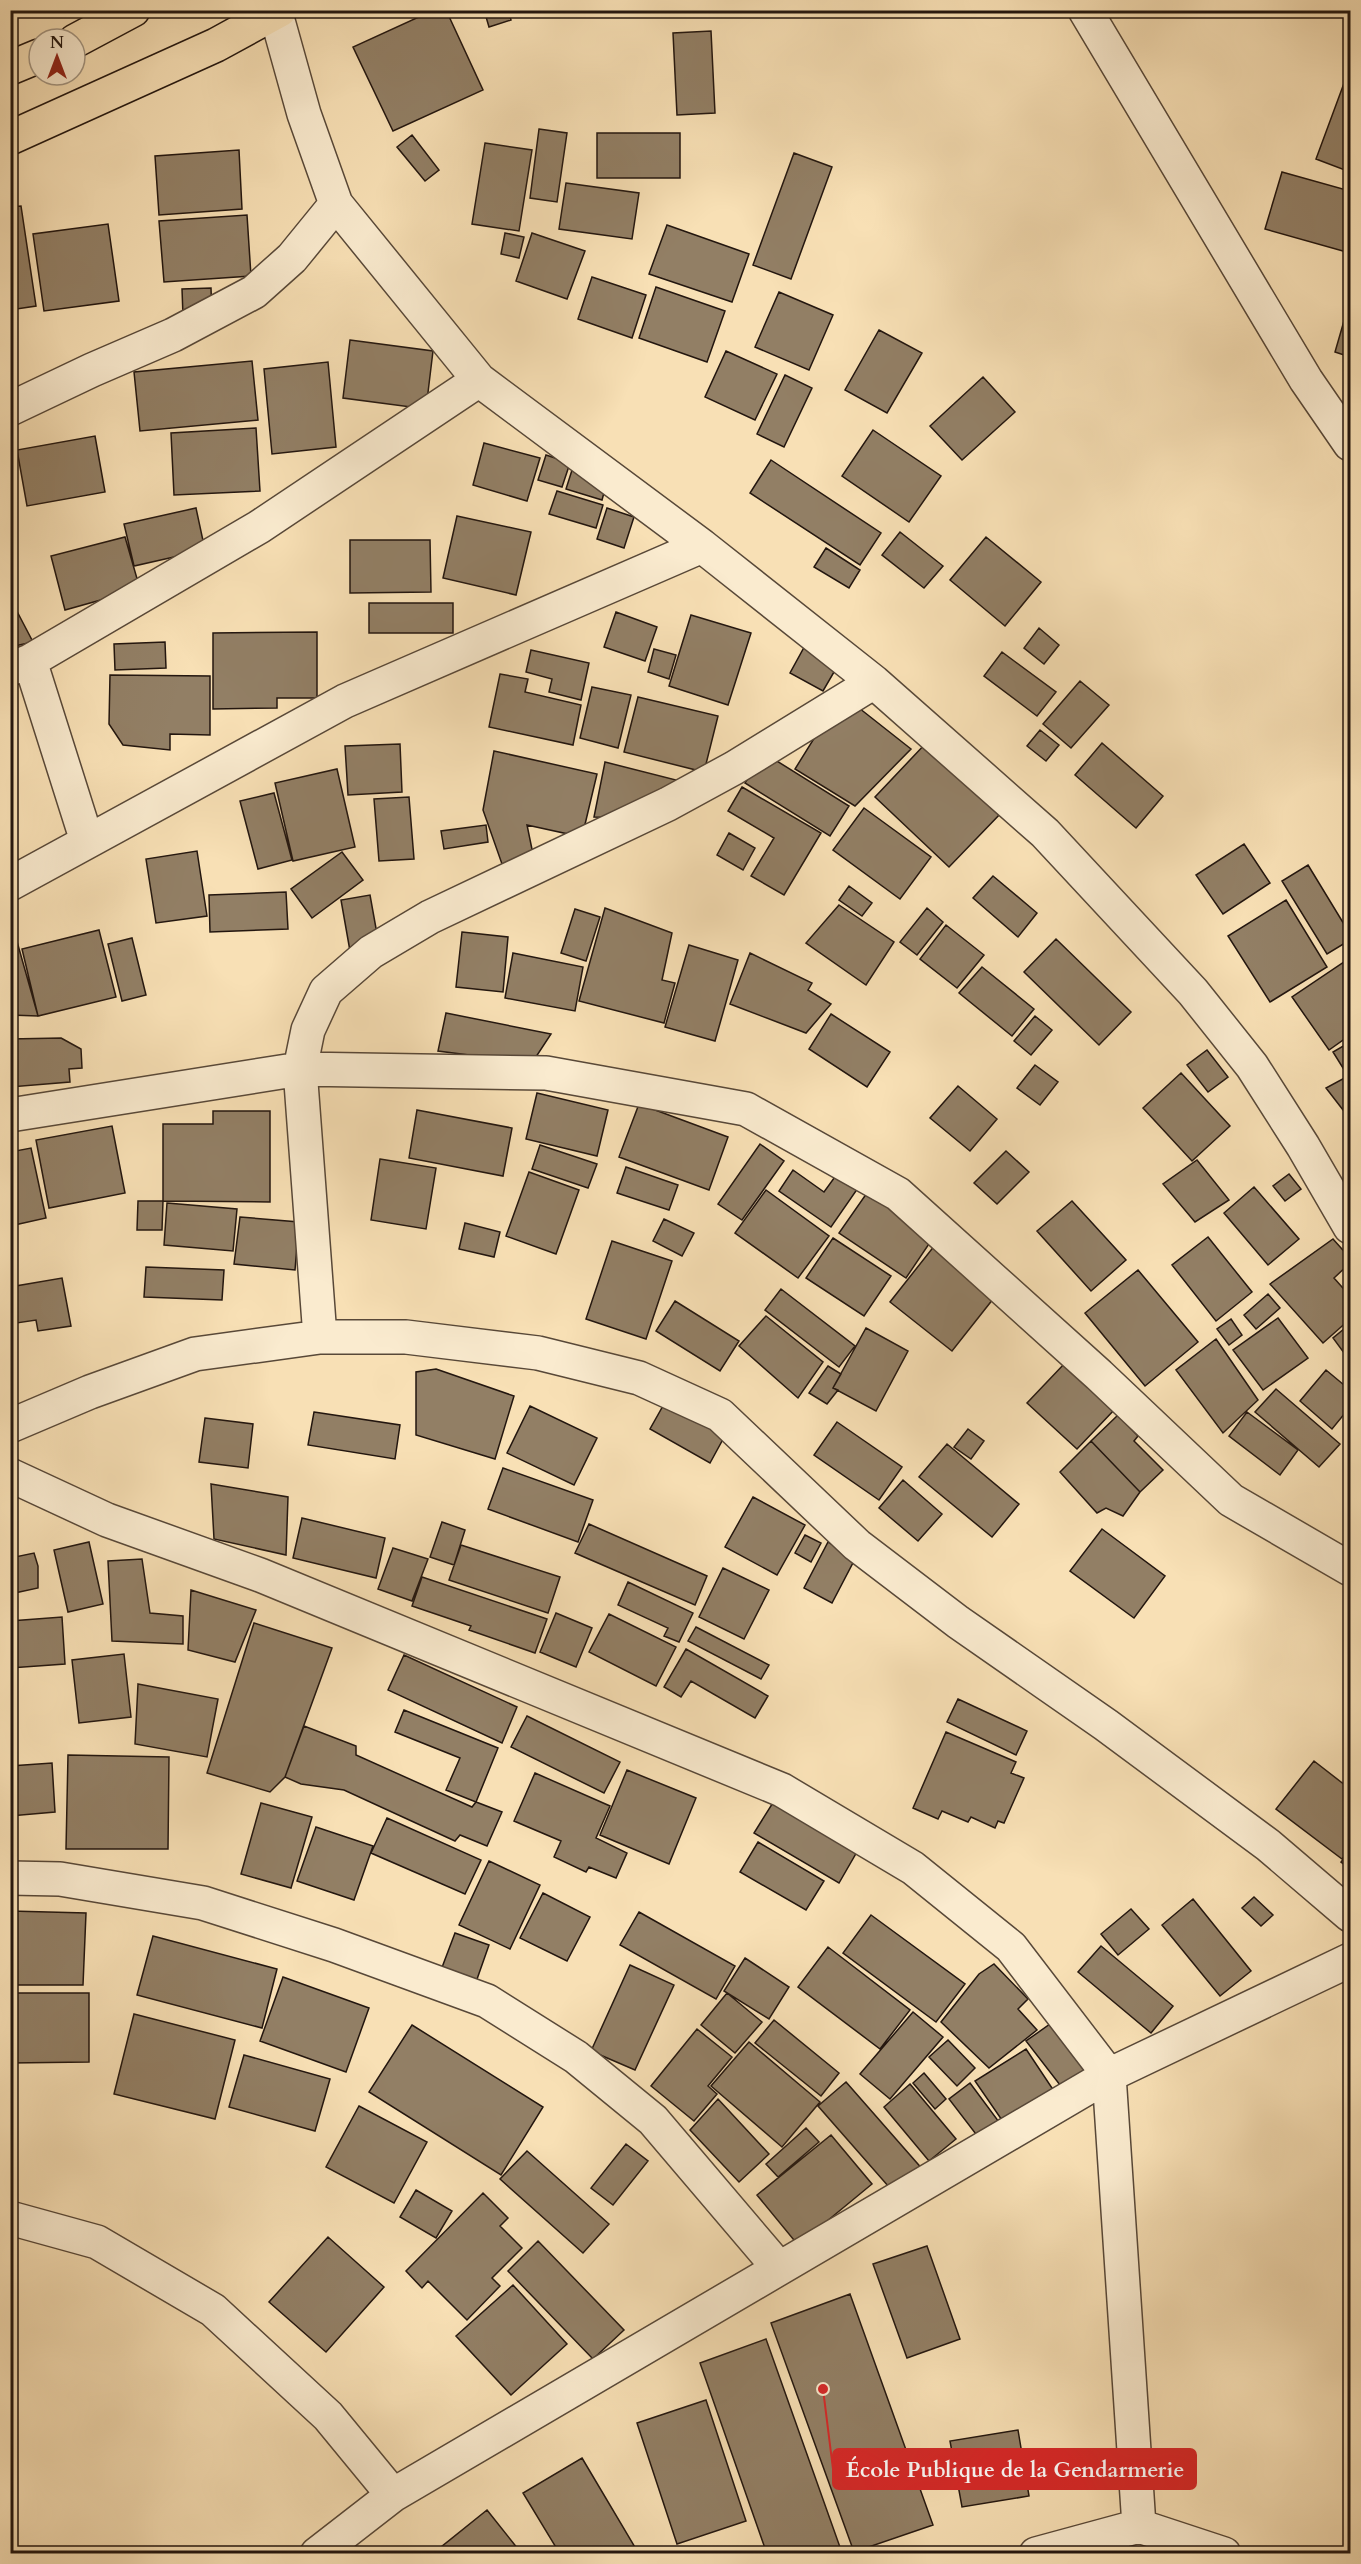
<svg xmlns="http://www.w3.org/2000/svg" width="1361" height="2564" font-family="Cardo,serif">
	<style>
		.building { fill: #927f65; stroke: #23160f; stroke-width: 1.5 }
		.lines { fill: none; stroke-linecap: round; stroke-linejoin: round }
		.minor-casing { stroke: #584838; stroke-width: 36 }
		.major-casing { stroke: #23160f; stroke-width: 36 }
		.minor { stroke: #faebcf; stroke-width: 33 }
		.major { stroke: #f8e0b5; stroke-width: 33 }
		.leader { fill: none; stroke: #d62828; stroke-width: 2 }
		.callout-dot { fill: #d62828; stroke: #faebcf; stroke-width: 2 }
		.callout { fill: #d62828; stroke: #d62828; stroke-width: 2 }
		.callout-label { font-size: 22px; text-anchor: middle; font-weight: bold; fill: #fff }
	</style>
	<rect width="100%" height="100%" fill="#f8e0b5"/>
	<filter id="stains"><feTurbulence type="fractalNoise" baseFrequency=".00333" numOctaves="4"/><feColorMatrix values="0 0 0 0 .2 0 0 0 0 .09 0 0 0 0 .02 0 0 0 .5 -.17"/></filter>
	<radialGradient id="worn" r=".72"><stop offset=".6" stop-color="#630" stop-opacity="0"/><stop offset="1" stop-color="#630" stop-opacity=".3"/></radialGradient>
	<path class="building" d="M434 10H446L483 90 393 131 353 47Z
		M484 10H508L511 20 489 27Z
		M711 31 715 113 677 115 673 33Z
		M1350 67V172L1316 159Z
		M539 129 567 133 557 202 530 198Z
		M597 133H680V178H597Z
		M412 135 439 170 425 181 397 147Z
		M485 143 532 150 519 231 472 224Z
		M239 150 242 209 159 215 155 156Z
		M794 153 832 167 791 279 753 265Z
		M1282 172 1350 191V253L1265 229Z
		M566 183 639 193 632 239 559 229Z
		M21 206 36 306 10 310V207Z
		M247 215 251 276 164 282 159 221Z
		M108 224 119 301 44 311 33 234Z
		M667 225 749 254 732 302 649 274Z
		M505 233 524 237 519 258 501 254Z
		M532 233 585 251 567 299 516 281Z
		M592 277 646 295 632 338 578 319Z
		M656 287 725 311 707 362 639 338Z
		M211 288 212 316H183L182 289Z
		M779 292 833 315 809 370 755 347Z
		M1350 300V357L1335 352Z
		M879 330 922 353 887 413 845 390Z
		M350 340 433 351 426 409 343 398Z
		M726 351 777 374 755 420 705 397Z
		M252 361 258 420 140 431 134 372Z
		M328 362 336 447 272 454 264 369Z
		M785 375 812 388 784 447 757 434Z
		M983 377 1015 412 962 460 930 426Z
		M256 428 260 491 174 495 171 433Z
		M873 430 941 476 909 522 842 476Z
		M95 436 105 492 27 506 17 450Z
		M484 443 540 458 527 501 473 485Z
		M546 455 570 463 562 487 538 480Z
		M771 460 881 533 860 565 750 493Z
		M573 467 608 478 602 500 566 489Z
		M557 491 603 505 596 528 549 514Z
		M196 508 205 550 134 566 124 524Z
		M607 508 634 517 624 548 597 539Z
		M457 516 531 532 516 595 443 578Z
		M900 532 943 566 924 588 882 555Z
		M125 537 140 589 65 610 51 556Z
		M986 537 1041 582 1005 626 950 580Z
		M350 540H430L431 592 350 593Z
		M826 548 860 570 849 588 814 567Z
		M10 598 33 642 10 647Z
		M369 603H453V633H369Z
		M616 612 657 627 645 661 604 647Z
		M691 615 751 633 728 705 669 686Z
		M1039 628 1059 645 1044 664 1024 648Z
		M317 632V698H277V708L213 709V633Z
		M165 642 166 668 115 670 114 644Z
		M807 642 841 660 823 691 790 673Z
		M654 649 676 655 669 679 648 672Z
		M531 650 589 663 581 700 549 692 552 679 526 672Z
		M1002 652 1056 692 1037 716 984 676Z
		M500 674 528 679 525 692 581 705 573 745 489 727Z
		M110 675 210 676V735L170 734V750L123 745 109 724Z
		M1080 681 1109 705 1071 748 1043 724Z
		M592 687 631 695 618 748 580 738Z
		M638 697 718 716 704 772 624 752Z
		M859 708 911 749 855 806 795 769 818 732Z
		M1040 730 1059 745 1046 761 1027 746Z
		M927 742 1002 812 949 867 875 797Z
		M1102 743 1163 796 1136 828 1075 775Z
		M400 744 402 792 348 795 345 746Z
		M494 751 597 774 582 837 527 825 534 859 502 864 483 810Z
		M764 753 849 806 830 836 745 783Z
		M605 762 680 781 629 818 594 817Z
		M337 769 355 847 293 861 275 783Z
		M742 787 821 833 784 895 751 876 774 838 728 811Z
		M274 793 292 860 258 869 240 801Z
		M409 797 414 859 379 861 374 799Z
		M864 808 931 857 900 899 833 850Z
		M486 825 488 842 444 849 441 831Z
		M729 833 755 848 743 870 717 855Z
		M1244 844 1270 883 1223 914 1196 875Z
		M197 851 207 916 156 923 146 859Z
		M342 852 363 880 312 918 291 889Z
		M1308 865 1350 934V940L1327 954 1282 881Z
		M993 876 1037 913 1018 937 973 898Z
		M849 886 872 903 862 916 839 900Z
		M286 892 288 929 210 932 209 895Z
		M370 895 379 945 350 951 341 900Z
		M1286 900 1327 967 1270 1002 1228 936Z
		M839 905 894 942 866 985 806 943Z
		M605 908 672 933 662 980 675 983 664 1023 579 1001Z
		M927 908 943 922 917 955 900 942Z
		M575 909 600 917 586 961 561 953Z
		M946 925 984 955 957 988 920 959Z
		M99 930 116 997 38 1016 22 949Z
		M462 932 508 937 503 992 456 987Z
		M16 938 38 1016 10 1015V939Z
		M132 938 146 995 122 1001 108 944Z
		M1056 939 1131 1012 1099 1045 1024 972Z
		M689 945 738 960 715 1041 665 1027Z
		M513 953 583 967 575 1011 505 998Z
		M750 953 812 983 808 990 831 1004 806 1033 730 1004Z
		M1350 958V1035L1329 1050 1292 997Z
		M982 967 1034 1009 1012 1036 959 993Z
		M446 1013 551 1034 532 1063 438 1051Z
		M831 1014 890 1052 867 1087 809 1049Z
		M1035 1016 1052 1030 1031 1055 1014 1041Z
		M61 1038 81 1049 82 1068 69 1069 70 1082 10 1087V1039Z
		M1350 1042V1065L1343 1068 1333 1052Z
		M1207 1050 1228 1077 1208 1092 1187 1065Z
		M1035 1065 1058 1082 1040 1105 1017 1088Z
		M1181 1073 1230 1126 1192 1161 1143 1108Z
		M1350 1075V1119L1326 1088Z
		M958 1086 997 1119 970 1151 930 1118Z
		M537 1093 608 1110 597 1156 526 1139Z
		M639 1104 728 1137 709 1190 619 1157Z
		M417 1110 512 1128 503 1176 409 1158Z
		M213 1111H270V1202L163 1201V1124H213Z
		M112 1126 125 1193 49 1208 36 1140Z
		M760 1144 784 1161 742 1220 718 1204Z
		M540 1145 597 1164 588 1188 532 1169Z
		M31 1148 46 1218 10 1226V1152Z
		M1006 1151 1029 1172 997 1204 974 1183Z
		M380 1159 436 1168 426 1229 371 1220Z
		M1197 1160 1229 1200 1195 1222 1163 1184Z
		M626 1167 678 1185 669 1210 617 1193Z
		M793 1170 824 1192 837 1174 858 1188 831 1227 779 1191Z
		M529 1172 579 1190 556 1254 506 1236Z
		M1289 1174 1301 1189 1285 1201 1273 1186Z
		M1254 1187 1299 1239 1268 1265 1224 1213Z
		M766 1190 829 1236 798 1278 735 1233Z
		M869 1190 935 1235 906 1278 839 1233Z
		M138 1201H163L162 1230H137Z
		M1072 1201 1126 1260 1091 1291 1037 1231Z
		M167 1203 237 1209 233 1251 164 1245Z
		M240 1217 299 1222 295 1270 234 1264Z
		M664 1219 694 1233 682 1256 653 1241Z
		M465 1223 500 1232 494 1257 459 1249Z
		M1208 1237 1252 1292 1216 1321 1172 1265Z
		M833 1238 891 1276 864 1316 806 1278Z
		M1333 1239 1350 1258V1263L1334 1278 1350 1296V1319L1323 1343 1270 1284Z
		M612 1241 672 1261 646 1339 586 1319Z
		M935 1245 997 1294 952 1351 890 1302Z
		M146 1267 224 1270 222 1300 144 1297Z
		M1138 1270 1198 1342 1145 1386 1085 1313Z
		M62 1278 71 1326 38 1331 36 1320 10 1324V1287Z
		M781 1289 855 1346 839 1367 765 1310Z
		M1268 1294 1280 1308 1256 1329 1244 1315Z
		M675 1301 739 1341 720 1371 656 1331Z
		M766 1316 823 1362 798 1398 739 1346Z
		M1278 1318 1308 1358 1263 1390 1233 1350Z
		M1231 1319 1242 1335 1229 1345 1217 1329Z
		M1350 1324V1361L1333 1338Z
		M866 1328 908 1351 876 1411 833 1388Z
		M1216 1339 1258 1400 1223 1433 1176 1370Z
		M1065 1363 1115 1409 1077 1449 1027 1403Z
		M828 1366 841 1374 833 1388 838 1390 827 1404 809 1393Z
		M436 1369 514 1396 495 1459 416 1435V1372Z
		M1326 1370 1350 1390V1407L1332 1429 1300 1401Z
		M1276 1389 1340 1444 1319 1467 1255 1412Z
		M668 1397 728 1430 710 1463 650 1429Z
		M530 1406 597 1438 574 1485 507 1453Z
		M314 1412 400 1425 395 1459 308 1445Z
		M1247 1412 1298 1450 1280 1475 1229 1436Z
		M1118 1415 1138 1436 1134 1441 1163 1470 1140 1492 1091 1441Z
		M205 1418 253 1424 248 1468 199 1462Z
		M837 1422 902 1467 879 1500 814 1455Z
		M968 1429 984 1441 971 1459 954 1447Z
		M1091 1441 1140 1492 1123 1516 1106 1508 1097 1513 1060 1472Z
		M947 1444 1019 1504 992 1537 919 1477Z
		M503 1468 593 1500 578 1542 488 1509Z
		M903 1480 942 1514 918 1541 879 1508Z
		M211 1484 288 1497 286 1555 214 1539Z
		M753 1497 805 1525 777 1575 725 1547Z
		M302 1518 385 1538 376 1578 293 1558Z
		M442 1522 465 1530 454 1565 430 1557Z
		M589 1524 707 1576 695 1605 575 1553Z
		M1102 1529 1165 1576 1134 1618 1070 1571Z
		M805 1535 821 1543 811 1562 795 1553Z
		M89 1542 103 1604 68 1612 54 1550Z
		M828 1542 856 1557 832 1603 804 1588Z
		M461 1545 560 1577 548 1613 449 1580Z
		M393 1548 428 1559 412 1601 378 1589Z
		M34 1553 38 1566V1588L10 1594V1558Z
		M142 1559 150 1613 183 1616V1644L112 1641 108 1561Z
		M723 1568 769 1590 744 1639 699 1617Z
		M422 1577 547 1619 535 1653 469 1630 471 1626 412 1606Z
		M628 1582 693 1613 679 1642 664 1636 668 1628 618 1605Z
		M191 1590 256 1610 235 1662 188 1650Z
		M556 1613 592 1628 576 1667 540 1652Z
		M609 1614 676 1647 656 1686 589 1652Z
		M62 1617 65 1664 10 1668V1621Z
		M254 1623 332 1648 285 1777 270 1792 207 1773Z
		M696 1627 769 1665 761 1679 688 1641Z
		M686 1649 768 1696 755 1718 691 1681 681 1697 664 1687Z
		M124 1654 131 1717 79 1723 72 1660Z
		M404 1655 517 1707 502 1743 388 1690Z
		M138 1684 218 1699 207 1757 135 1744Z
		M958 1699 1027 1731 1016 1755 947 1722Z
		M404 1710 498 1748 476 1802 446 1790 460 1758 395 1732Z
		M527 1716 620 1762 604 1793 511 1747Z
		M304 1726 356 1746V1755L472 1807 476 1802 502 1812 487 1846 460 1835 455 1841 344 1790 301 1784 285 1777Z
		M946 1732 1016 1762 1011 1773 1024 1778 1004 1823 998 1821 995 1828 971 1817 968 1822 942 1811 938 1819 913 1808Z
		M68 1755 169 1757 168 1849H66Z
		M1314 1761 1350 1789V1849L1342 1859 1276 1809Z
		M52 1763 55 1812 10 1816V1766Z
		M627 1770 696 1798 669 1864 600 1835Z
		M535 1773 610 1806 596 1838 627 1853 616 1878 589 1867 586 1872 554 1857 561 1841 514 1821Z
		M774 1801 858 1850 839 1883 754 1833Z
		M261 1803 312 1817 291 1888 241 1874Z
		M387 1818 481 1860 465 1894 371 1853Z
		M316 1827 373 1846 354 1900 297 1881Z
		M758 1842 824 1881 806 1910 740 1872Z
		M1350 1850V1869L1341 1862Z
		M489 1861 540 1885 510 1949 459 1925Z
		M543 1893 590 1917 567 1961 520 1938Z
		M1254 1897 1273 1915 1261 1926 1242 1908Z
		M1193 1899 1251 1971 1220 1996 1162 1925Z
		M1131 1909 1149 1929 1118 1955 1101 1934Z
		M10 1911 86 1913 83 1985H10Z
		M639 1912 735 1966 716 1999 620 1945Z
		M871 1915 965 1984 936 2022 843 1953Z
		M455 1933 489 1945 476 1982 441 1970Z
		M153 1936 277 1969 262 2028 137 1995Z
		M1101 1946 1173 2006 1151 2033 1078 1972Z
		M828 1947 910 2010 880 2049 798 1987Z
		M745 1958 789 1987 769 2019 724 1991Z
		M994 1964 1028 1999 1018 2009 1037 2030 989 2068 941 2022 979 1974Z
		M630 1965 674 1985 635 2070 591 2051Z
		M283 1977 369 2008 346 2072 260 2041Z
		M10 1993H89V2062L10 2063Z
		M727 1993 762 2022 735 2053 701 2025Z
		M913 2012 943 2037 890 2099 860 2074Z
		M134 2014 235 2040 215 2119 114 2094Z
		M774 2020 839 2073 821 2096 755 2043Z
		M1050 2024 1091 2077 1067 2094 1026 2041Z
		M412 2025 543 2107 501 2175 369 2092Z
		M697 2029 732 2057 708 2086 717 2094 694 2121 651 2086Z
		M948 2040 975 2068 957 2086 929 2057Z
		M749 2042 820 2102 782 2147 711 2086Z
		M1026 2049 1056 2094 1006 2126 975 2081Z
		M244 2055 330 2079 315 2131 229 2107Z
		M924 2073 946 2099 935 2109 913 2083Z
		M846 2082 924 2171 896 2195 818 2106Z
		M970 2083 1002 2126 982 2142 949 2099Z
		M910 2084 956 2139 929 2161 884 2107Z
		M718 2099 769 2154 739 2182 690 2130Z
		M359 2106 427 2142 394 2203 326 2167Z
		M806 2128 819 2142 778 2177 766 2164Z
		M831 2135 872 2184 798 2245 757 2195Z
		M626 2144 648 2161 613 2205 591 2188Z
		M527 2151 609 2224 583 2253 500 2179Z
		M416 2190 452 2211 436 2238 400 2217Z
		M483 2193 508 2218 500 2226 522 2248 492 2278 500 2286 467 2320 428 2281 422 2288 406 2271Z
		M328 2237 384 2287 326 2352 269 2302Z
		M538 2241 624 2330 593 2359 508 2271Z
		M927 2246 960 2339 907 2358 873 2264Z
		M513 2285 567 2344 511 2395 456 2336Z
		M850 2294 933 2525 854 2552 771 2323Z
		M766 2339 841 2550 832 2554H767L700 2363Z
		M706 2400 746 2521 677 2544 637 2423Z
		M1018 2430 1029 2496 962 2507 950 2441Z
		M582 2458 639 2554H560L523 2493Z
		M487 2510 522 2554H438L436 2551Z"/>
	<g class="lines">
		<defs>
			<path id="minor" d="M275 10 304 114 336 204 479 380 702 546 874 682 1045 833 1193 992 1252 1066 1303 1146 1350 1227
				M1085 10 1306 380 1350 444
				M10 409 92 370 173 335 254 292 292 258 336 204
				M30 661 87 841
				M10 669 30 661 259 527 479 380
				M10 884 345 701 702 546
				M10 1115 300 1069 546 1073 746 1109 898 1194 1099 1375 1231 1500 1350 1569
				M320 1337 300 1069 308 1030 326 991 371 952 430 917 668 804 734 768 874 682
				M10 1426 90 1392 195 1354 320 1337H406L538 1353 639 1378 720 1415 857 1545 958 1622 1106 1725 1268 1845 1350 1915
				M10 1475 107 1520 260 1575 782 1790 913 1868 1011 1947 1109 2075 1139 2526 1036 2554
				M10 1878 60 1879 203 1903 334 1945 487 2001 576 2057 653 2120 778 2267
				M10 2218 97 2242 213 2310 328 2416 393 2495
				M1139 2526 1224 2554
				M317 2554 393 2495 1109 2075 1350 1960"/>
			<path id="major" d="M75 41 133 10
				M10 68 39 56
				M10 138 216 45 280 10"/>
		</defs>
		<use href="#minor" class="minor-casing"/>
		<use href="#major" class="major-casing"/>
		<use href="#minor" class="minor"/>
		<use href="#major" class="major"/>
	</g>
	<path class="leader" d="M823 2389L833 2469"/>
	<circle class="callout-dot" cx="823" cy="2389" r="6"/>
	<rect class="callout" x="833" y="2449" width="363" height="40" rx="6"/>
	<g class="callout-label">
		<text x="1015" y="2477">École Publique de la Gendarmerie</text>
	</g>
	<rect width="1361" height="2564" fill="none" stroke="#f8e0b5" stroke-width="36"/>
	<rect x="12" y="12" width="1337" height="2540" fill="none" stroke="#23160f" stroke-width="3"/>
	<rect x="18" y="18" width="1325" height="2528" fill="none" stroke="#23160f" stroke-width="1.5"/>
	<g transform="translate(57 57)"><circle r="28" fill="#faebcf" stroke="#a49682" stroke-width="1.5"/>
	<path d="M0-4.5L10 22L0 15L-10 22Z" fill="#8f2418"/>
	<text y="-9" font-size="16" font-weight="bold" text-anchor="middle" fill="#23160f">N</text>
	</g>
	<rect width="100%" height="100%" filter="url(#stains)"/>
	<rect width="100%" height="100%" fill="url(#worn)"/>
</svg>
